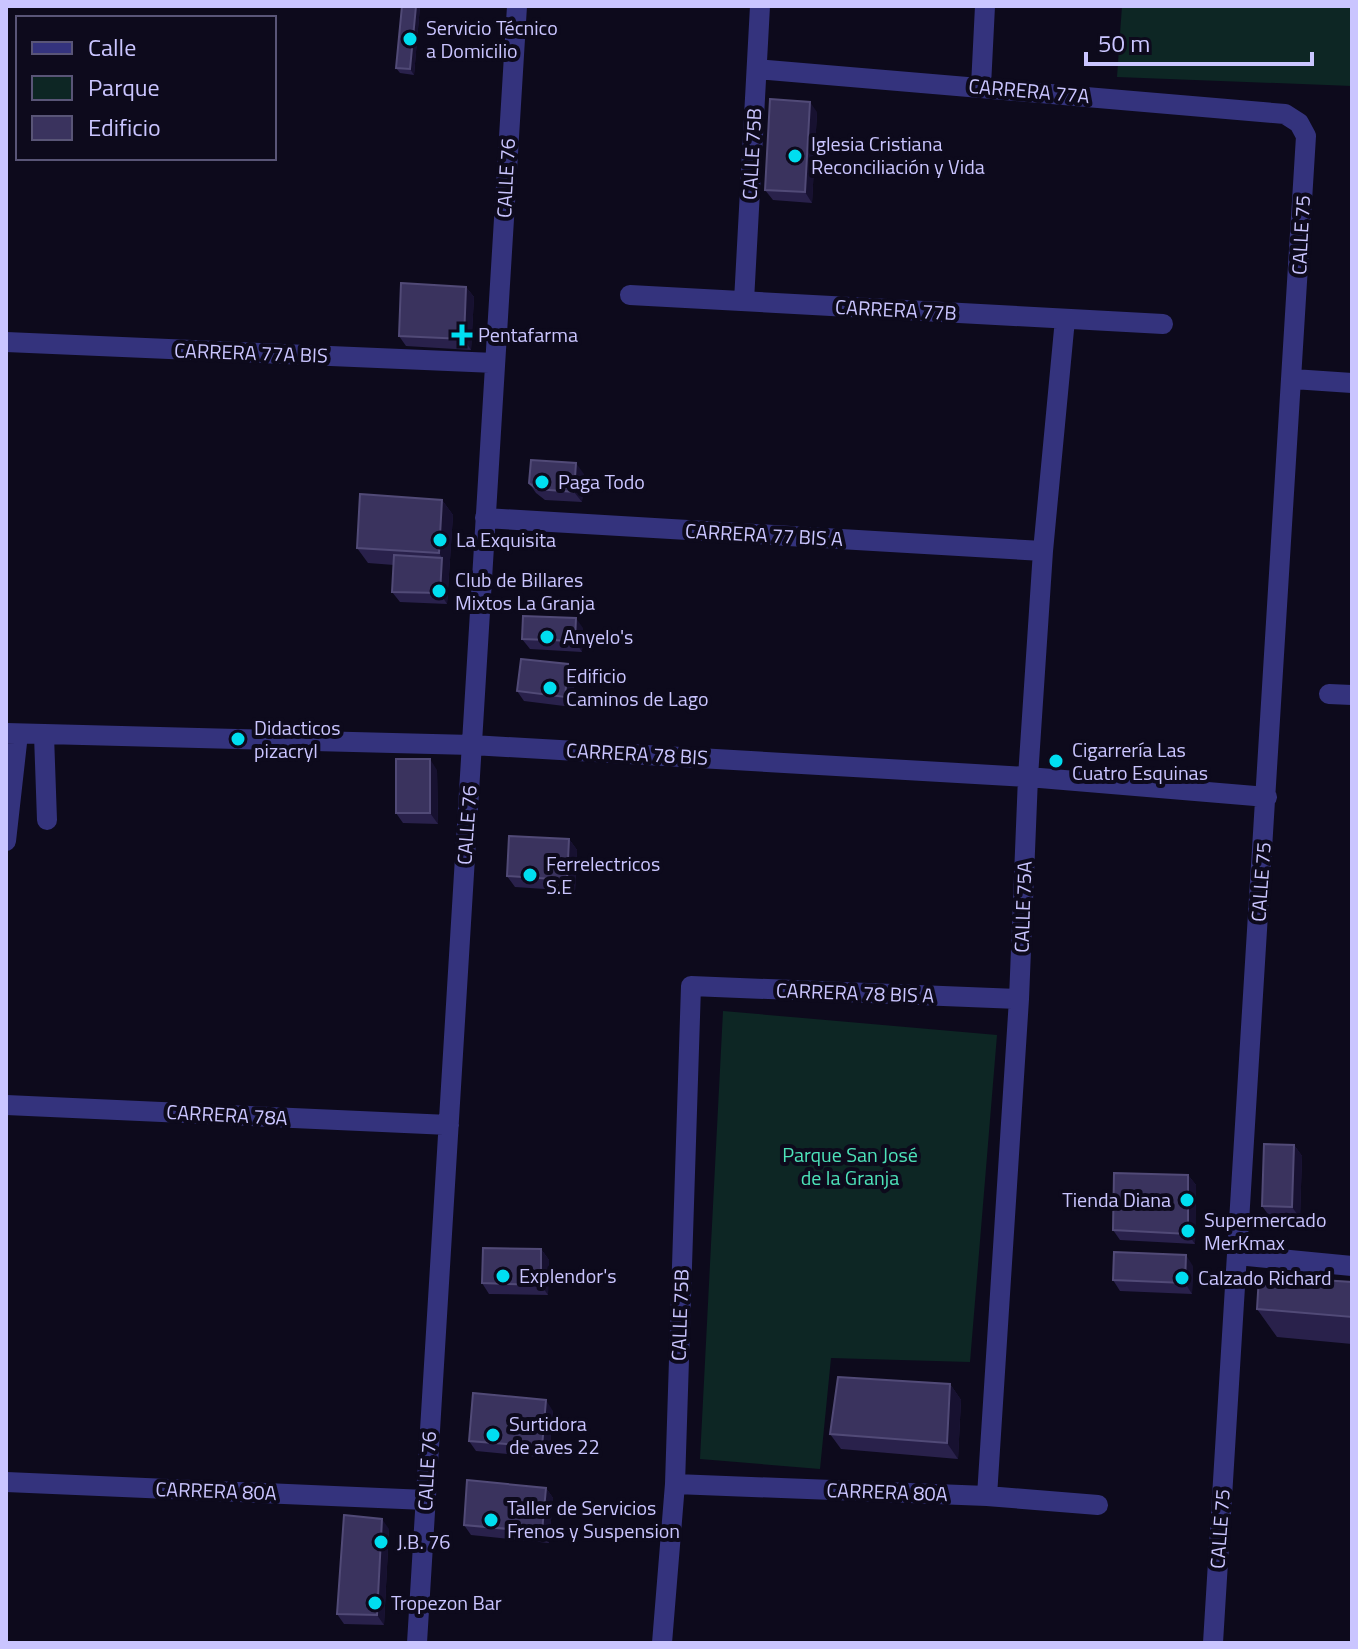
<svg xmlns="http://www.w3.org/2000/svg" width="1358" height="1649" font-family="'Titillium Web',sans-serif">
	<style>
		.park { fill: #0d2624 }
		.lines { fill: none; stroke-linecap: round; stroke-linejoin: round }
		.minor { stroke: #34337d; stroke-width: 20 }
		.wall { fill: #29214b }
		.shaded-wall { fill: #171130 }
		.building { fill: #3a335e; stroke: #514a77; stroke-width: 2 }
		.poi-dot { fill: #00def0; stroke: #0d0a1c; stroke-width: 3 }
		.labels { text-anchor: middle; stroke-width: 8; stroke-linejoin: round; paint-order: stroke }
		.poi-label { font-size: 20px; fill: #cac5ff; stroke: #0d0a1c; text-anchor: start }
		.street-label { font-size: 20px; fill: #cac5ff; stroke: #0d0a1c }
		.park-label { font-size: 20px; fill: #4de2b9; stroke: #0d0a1c }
	</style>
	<rect width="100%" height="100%" fill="#0d0a1c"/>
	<path class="park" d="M1122 6H1352V86L1117 77Z
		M723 1011 997 1035 970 1362 831 1358 820 1469 700 1459Z"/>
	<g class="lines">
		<path class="minor" d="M757 69 1285 114 1299 123 1306 136 1213 1643
			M981 86 985 6
			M630 295 1163 324
			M744 301 760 6
			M6 342 495 363
			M1293 379 1352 383
			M485 518 1043 551
			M1329 694 1352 695
			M6 733 472 745 1028 777 1267 797
			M44 735 47 820
			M6 841 18 734
			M6 1105 449 1125
			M1237 1255 1352 1266
			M6 1482 426 1500
			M675 1484 987 1496 1098 1505
			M987 1496 1019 999 1028 777 1043 551 1065 319
			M417 1643 517 6
			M662 1643 675 1484 691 986 1019 999"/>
	</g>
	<path class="wall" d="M402 6H420L414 75 400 73 396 68Z
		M817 112 812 203 773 200 765 190Z
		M466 287 474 297 471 350 406 346 399 336Z
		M584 474 582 502 545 500 536 493 529 483Z
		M442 500 453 515 447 604 400 602 392 592 394 565 368 563 357 548Z
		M583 628 582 652 530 649 522 639Z
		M575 675 572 707 524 701 517 691Z
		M437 770 438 824 403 823 396 813Z
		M569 839 577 850 575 891 515 887 507 876Z
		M1294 1145 1302 1156 1300 1218 1270 1217 1262 1206Z
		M1188 1175 1196 1185 1195 1244 1120 1240 1113 1230Z
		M541 1249 549 1260 548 1295 489 1294 482 1283Z
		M1193 1266 1192 1294 1120 1291 1113 1280Z
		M1352 1282V1344L1277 1337 1257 1309Z
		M950 1384 961 1400 958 1459 841 1449 830 1434Z
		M553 1411 549 1458 476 1451 469 1441Z
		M546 1488 553 1498 549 1543 471 1535 464 1525Z
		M389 1529 384 1625 344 1624 337 1614Z"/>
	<path class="shaded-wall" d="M416 6H420L414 75 410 69Z
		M810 102 817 112 812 203 805 192Z
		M466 287 474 297 471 350 464 339Z
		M576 463 584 474 582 502 574 492Z
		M442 500 453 515 447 604 440 593 442 558 439 553Z
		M576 618 583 628 582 652 575 641Z
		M568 664 575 675 572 707 565 697Z
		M430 759 437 770 438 824 430 813Z
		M569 839 577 850 575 891 567 880Z
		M1294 1145 1302 1156 1300 1218 1292 1207Z
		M1188 1175 1196 1185 1195 1244 1188 1234Z
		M541 1249 549 1260 548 1295 541 1285Z
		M1186 1255 1193 1266 1192 1294 1185 1283Z
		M950 1384 961 1400 958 1459 947 1443Z
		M546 1400 553 1411 549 1458 542 1447Z
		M546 1488 553 1498 549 1543 542 1532Z
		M382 1519 389 1529 384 1625 377 1615Z"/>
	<path class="building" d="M402 6H416L410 69 396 68Z
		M770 99 810 102 805 192 765 190Z
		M401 283 466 287 464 339 399 336Z
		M531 460 576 463 574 492 537 489 529 483Z
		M360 494 442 500 439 553 357 548Z
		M394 555 442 558 440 593 392 592Z
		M523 616 576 618 575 641 522 639Z
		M521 659 568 664 565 697 517 691Z
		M396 759H430V813H396Z
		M509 836 569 839 567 880 507 876Z
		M1264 1144 1294 1145 1292 1207 1262 1206Z
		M1114 1173 1188 1175V1234L1113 1230Z
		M483 1248 541 1249V1285L482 1283Z
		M1114 1252 1186 1255 1185 1283 1113 1280Z
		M1259 1276 1352 1282V1317L1257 1309Z
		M838 1377 950 1384 947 1443 830 1434Z
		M473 1393 546 1400 542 1447 469 1441Z
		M467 1480 546 1488 542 1532 464 1525Z
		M344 1515 382 1519 377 1615 337 1614Z"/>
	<g class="poi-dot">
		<circle cx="410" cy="39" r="8"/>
		<circle cx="795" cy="156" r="8"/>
		<path d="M458 323h8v8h8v8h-8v8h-8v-8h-8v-8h8z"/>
		<circle cx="542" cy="482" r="8"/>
		<circle cx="440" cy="540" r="8"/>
		<circle cx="439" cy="591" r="8"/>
		<circle cx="547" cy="637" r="8"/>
		<circle cx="550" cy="688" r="8"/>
		<circle cx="238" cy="739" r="8"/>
		<circle cx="1056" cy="761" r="8"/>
		<circle cx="530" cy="875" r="8"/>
		<circle cx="1187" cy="1200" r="8"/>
		<circle cx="1188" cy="1231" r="8"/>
		<circle cx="503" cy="1276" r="8"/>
		<circle cx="1182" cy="1278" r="8"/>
		<circle cx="493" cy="1435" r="8"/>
		<circle cx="491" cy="1520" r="8"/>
		<circle cx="381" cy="1542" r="8"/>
		<circle cx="375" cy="1603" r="8"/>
	</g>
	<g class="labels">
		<g class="poi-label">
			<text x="426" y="35">Servicio Técnico<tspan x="426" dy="23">a Domicilio</tspan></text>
			<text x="811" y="151">Iglesia Cristiana<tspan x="811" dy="23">Reconciliación y Vida</tspan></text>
			<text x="478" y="342">Pentafarma</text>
			<text x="558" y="489">Paga Todo</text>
			<text x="456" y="547">La Exquisita</text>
			<text x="455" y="587">Club de Billares<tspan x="455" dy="23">Mixtos La Granja</tspan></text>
			<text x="563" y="644">Anyelo's</text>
			<text x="566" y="683">Edificio<tspan x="566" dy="23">Caminos de Lago</tspan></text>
			<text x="254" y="735">Didacticos<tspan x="254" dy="23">pizacryl</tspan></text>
			<text x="1072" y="757">Cigarrería Las<tspan x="1072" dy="23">Cuatro Esquinas</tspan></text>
			<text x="546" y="871">Ferrelectricos<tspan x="546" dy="23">S.E</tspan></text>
			<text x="1171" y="1207" text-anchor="end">Tienda Diana</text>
			<text x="1204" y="1227">Supermercado<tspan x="1204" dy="23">MerKmax</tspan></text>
			<text x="519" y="1283">Explendor's</text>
			<text x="1198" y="1285">Calzado Richard</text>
			<text x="509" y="1431">Surtidora<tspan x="509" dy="23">de aves 22</tspan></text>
			<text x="507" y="1515">Taller de Servicios<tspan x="507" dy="23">Frenos y Suspension</tspan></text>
			<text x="397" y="1549">J.B. 76</text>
			<text x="391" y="1610">Tropezon Bar</text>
		</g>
		<g class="street-label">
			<text transform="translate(1029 91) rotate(5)" y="7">CARRERA 77A</text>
			<text transform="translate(752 154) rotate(-87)" y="7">CALLE 75B</text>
			<text transform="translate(506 178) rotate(-87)" y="7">CALLE 76</text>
			<text transform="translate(1301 235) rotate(-87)" y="7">CALLE 75</text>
			<text transform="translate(896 310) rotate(3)" y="7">CARRERA 77B</text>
			<text transform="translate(251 353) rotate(2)" y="7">CARRERA 77A BIS</text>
			<text transform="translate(764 535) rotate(3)" y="7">CARRERA 77 BIS A</text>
			<text transform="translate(637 754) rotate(3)" y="7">CARRERA 78 BIS</text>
			<text transform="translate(467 825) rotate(-86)" y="7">CALLE 76</text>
			<text transform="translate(1261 882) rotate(-86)" y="7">CALLE 75</text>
			<text transform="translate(1023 907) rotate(-88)" y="7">CALLE 75A</text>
			<text transform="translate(855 993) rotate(2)" y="7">CARRERA 78 BIS A</text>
			<text transform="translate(227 1115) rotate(3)" y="7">CARRERA 78A</text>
			<text transform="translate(680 1315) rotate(-88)" y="7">CALLE 75B</text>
			<text transform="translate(427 1471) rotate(-87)" y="7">CALLE 76</text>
			<text transform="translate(216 1491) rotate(2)" y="7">CARRERA 80A</text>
			<text transform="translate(887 1492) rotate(2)" y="7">CARRERA 80A</text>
			<text transform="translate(1220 1529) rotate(-86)" y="7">CALLE 75</text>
		</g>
		<g class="park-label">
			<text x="850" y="1162">Parque San José<tspan x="850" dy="23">de la Granja</tspan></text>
		</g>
	</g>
	<rect width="1358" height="1649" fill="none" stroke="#cac5ff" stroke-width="16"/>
	<rect x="16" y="16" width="260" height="144" fill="#0d0a1c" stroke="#595577" stroke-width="2"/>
	<rect x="32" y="42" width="40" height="12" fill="#34337d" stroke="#595577" stroke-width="2"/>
	<text x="88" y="56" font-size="24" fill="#cac5ff">Calle</text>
	<rect x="32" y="76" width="40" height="24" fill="#0d2624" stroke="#595577" stroke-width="2"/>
	<text x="88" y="96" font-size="24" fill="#cac5ff">Parque</text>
	<rect x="32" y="116" width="40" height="24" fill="#3a335e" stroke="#595577" stroke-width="2"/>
	<text x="88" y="136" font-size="24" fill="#cac5ff">Edificio</text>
	<path d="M1086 52v12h226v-12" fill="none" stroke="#cac5ff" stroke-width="4"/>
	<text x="1098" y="52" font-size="24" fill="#cac5ff" stroke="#0d0a1c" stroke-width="6" paint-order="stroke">50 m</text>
</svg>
